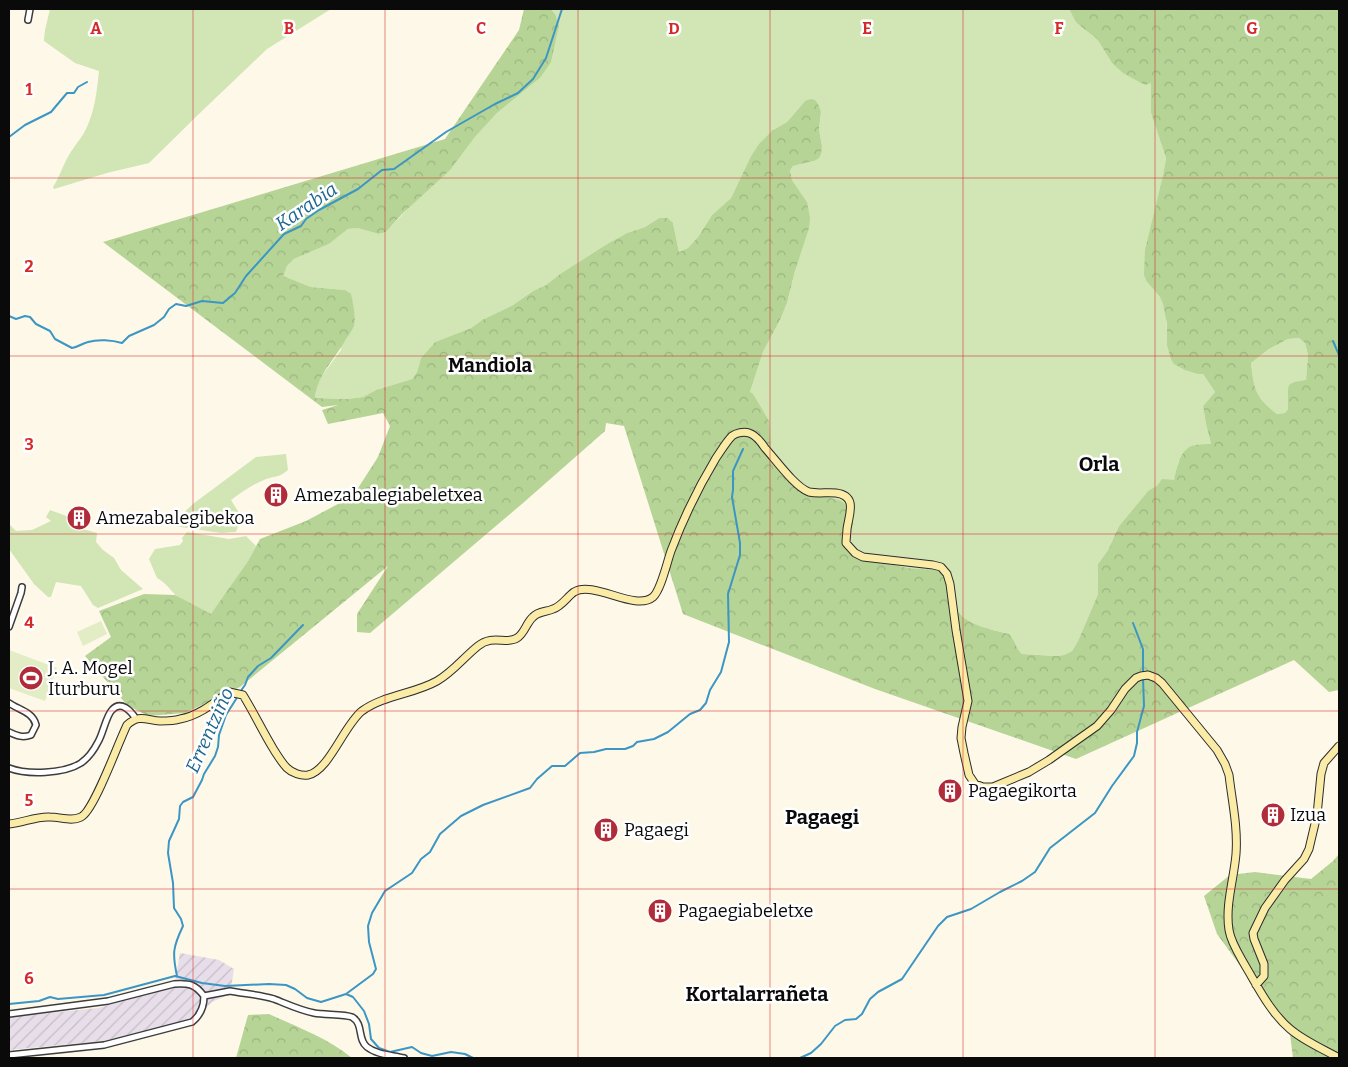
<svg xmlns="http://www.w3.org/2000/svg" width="1348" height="1067" font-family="Bitter,serif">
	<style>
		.industrial { fill: url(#industrial-furrows) }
		.grass { fill: #d1e5b5 }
		.forest { fill: url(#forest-crowns); fill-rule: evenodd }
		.pitch { fill: #e2edc6 }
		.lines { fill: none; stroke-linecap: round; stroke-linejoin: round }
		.stream { stroke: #3c96c4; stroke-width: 2 }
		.street-casing { stroke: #3d3d3d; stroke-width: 8 }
		.secondary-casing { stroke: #2c2c2c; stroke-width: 9 }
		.street { stroke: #fff; stroke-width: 5 }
		.secondary { stroke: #faeca7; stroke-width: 7 }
		.grid { fill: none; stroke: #d62828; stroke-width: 1; stroke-opacity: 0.55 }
		.labels { text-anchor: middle; stroke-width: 5; stroke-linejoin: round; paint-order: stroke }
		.poi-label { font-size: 18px; fill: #0a0a0a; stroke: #fff; text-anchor: start }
		.water-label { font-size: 19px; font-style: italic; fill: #1d6692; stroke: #fff }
		.neighbourhood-label { font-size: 19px; font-weight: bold; fill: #0a0a0a; stroke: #fff }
		.quarter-label { font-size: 20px; font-weight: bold; fill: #0a0a0a; stroke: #fff }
		.grid-label { font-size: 16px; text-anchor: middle; font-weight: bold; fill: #d62828; stroke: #fff; stroke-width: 5; stroke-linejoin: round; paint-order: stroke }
	</style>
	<defs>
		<pattern id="industrial-furrows" width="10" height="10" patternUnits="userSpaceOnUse" patternTransform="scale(1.25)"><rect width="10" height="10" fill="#e7dee9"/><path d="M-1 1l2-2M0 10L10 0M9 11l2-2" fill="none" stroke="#c5bdc6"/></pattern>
		<pattern id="forest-crowns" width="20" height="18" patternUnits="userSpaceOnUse" patternTransform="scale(1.25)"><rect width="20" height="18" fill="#b6d496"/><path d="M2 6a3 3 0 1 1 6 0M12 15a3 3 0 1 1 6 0" fill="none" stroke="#9bb580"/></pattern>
	</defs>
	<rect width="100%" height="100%" fill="#fef8e8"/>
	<path class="industrial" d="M180 953 219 960 234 969 230 994 212 1002 193 1019 103 1041 9 1050V1017L98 1008 174 987Z"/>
	<path class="grass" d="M50 9H331L267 49 202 111 149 163 107 173 54 189 53 187C60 176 63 165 69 155 74 146 82 138 86 129 95 111 97 90 99 71L75 63 44 41C44 31 48 19 50 9Z
		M551 9H1069L1077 22 1084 29 1097 39 1112 63 1151 83V113L1166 158 1147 282C1151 287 1156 292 1160 297 1168 311 1167 330 1167 345L1198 374H1203L1215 392 1203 406 1206 424 1211 444 1194 445 1178 462 1174 481 1148 491 1119 526 1108 550 1098 564V594L1078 641 1072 651 1064 655 1056 656 1022 654C1016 649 1016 641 1009 634 997 631 979 627 967 621 953 612 943 585 935 570L908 568 859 557 811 492 799 485 771 451 750 392 763 352 781 318 787 303 795 271 807 202 792 180 790 171 793 166 814 161 822 146 819 129 821 112 805 101 787 122 773 130 750 158 731 198 712 215 698 237 688 248 679 252 673 223 659 218 645 227 627 233 607 244 560 274 546 285 533 291 513 305 482 320 471 328 435 342 421 358 417 372 412 379 376 390 363 397 347 399 315 398 316 389 321 377 341 350 345 290 311 287 282 276 287 266 294 259 329 244 348 229 357 228 379 234 386 232 497 113 540 78 555 14Z
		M1299 338 1305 343 1308 355 1306 381 1294 382 1288 389V409L1285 413 1277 414C1255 397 1254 389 1251 363L1269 349 1288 339Z
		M286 454 288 470C280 477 276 476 266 479 253 484 242 492 231 500L241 516 236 532 221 533 174 526 177 519 193 504 256 457Z
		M50 510 69 517 68 525 97 533 96 542 103 550 114 558 121 570 143 589 98 608 93 605 81 586 56 582 51 597H48L34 584 9 549V524L16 531 32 530 51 521 46 517Z
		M187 532 229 539 246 536 256 546 248 561 211 615C200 609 189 604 178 597 170 591 168 584 157 578L149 559 155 549 180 545 183 541 182 538Z"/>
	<path class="forest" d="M524 9H551L555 14 559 25 551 62 540 78 497 113 474 138 450 170 402 214 386 232 379 234 357 228 348 229 329 244 294 259 287 266 283 276 311 287 345 290 351 294C353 304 356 316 354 326 352 330 349 335 346 339 336 358 317 375 315 398L347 399 363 397 376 390 412 379 417 372 421 358 435 342 471 328 482 320 513 305 533 291 546 285 560 274 607 244 627 233 645 227 659 218H667L673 223 679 252 688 248 698 237 712 215 731 198 750 158 759 144 773 130 787 122 805 101 811 99 815 100 818 104 821 112 819 129 822 146 821 154 819 158 814 161 793 166 790 171 792 180 807 202 810 218 809 228 795 271 787 303 781 318 763 352 750 392 753 394 769 421 771 451 799 485 811 492 841 501 849 507 851 513 853 524 848 544 859 557 908 568 935 570 944 573C948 584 951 600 957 610 965 625 994 630 1009 634 1016 641 1016 649 1022 654L1056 656 1064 655 1072 651 1078 641 1098 594V564L1108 550 1119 526 1148 491 1157 486 1162 479 1174 480C1177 467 1180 448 1195 445 1200 444 1206 444 1211 444L1206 424 1203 406 1215 392 1203 374H1198L1185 370 1174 364 1171 359 1167 345V324L1163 304 1160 297 1147 282 1144 275 1145 250 1163 176 1166 158 1151 113V83L1145 85 1123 73 1112 63 1097 39 1084 29 1076 22 1069 9H1339V690L1329 692 1294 660 1076 759 875 689 683 614 624 426 606 423 605 431 523 503 370 633 357 632V614L388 566 240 687 185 713 148 716 127 705 85 656 111 637 99 611 144 594 175 595 211 614 248 561 260 539 306 521 353 496 378 457 390 426 383 413 328 424 322 410 338 405 322 407 103 242 445 139 519 30ZM1299 338 1305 343 1308 355 1306 380 1294 382 1289 385 1288 389V409L1285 413 1277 414C1255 397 1254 389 1251 363L1269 349 1288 339Z
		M1339 854V1058H1293L1290 1034 1217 934 1204 896 1230 875 1255 872 1311 879 1333 861Z
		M269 1014C297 1027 328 1038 352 1058H236L248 1015Z"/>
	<path class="pitch" d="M101 621 107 634 83 646 77 632Z
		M9 650 57 668 45 701 9 688Z"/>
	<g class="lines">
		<path class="stream" d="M9 137 25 125 51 112 67 93H74L78 87 87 82
			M9 316 16 319 25 316 30 317 36 324 50 331 55 339 72 348C78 347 83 343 88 342 98 339 112 340 122 343L129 336 154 325 164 317 169 309 176 304 186 306 202 301 223 303 235 293 246 276 284 234 301 226 306 219 319 210 358 189 382 170 394 169 446 132 495 104 518 93 533 79 546 58 562 9
			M1333 341 1339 355
			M1133 623 1143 649V674
			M240 692 245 685 248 677 258 666 271 658 303 625
			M177 976C172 953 173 947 183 926L181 919 174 908 173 883 168 853 169 841 179 819 180 806 183 802 193 797 202 780 204 774 215 756 218 747 219 735 226 715 238 696
			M346 994 373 974 376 969 369 942 368 926 372 913 385 891 412 873 421 859 430 852 440 834 461 816 483 805 530 788 537 779 552 766H565L580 753 594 752 606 749H625L633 746 637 742 654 739 668 732 690 714 700 710 706 703 710 690 721 672 729 642 728 594 740 555V543L732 497 733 490V471L743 449
			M9 1004 39 1001 50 997 58 999 104 995 175 976 202 983 225 986 269 984 286 985 295 989 307 998 321 1002 346 994 353 997 364 1011 369 1024 371 1039 379 1048 390 1052 412 1047 421 1053 432 1056 451 1052 465 1054 473 1058
			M800 1058 811 1053 821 1044 835 1026 845 1020 856 1019 862 1014 870 999 878 992 902 979 938 926 947 917 971 909 1000 892 1022 881 1035 872 1050 848 1095 813 1112 786 1134 756 1137 743V732L1144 706 1143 678"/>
		<defs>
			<path id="street" d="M28 20 30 9
				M9 627 21 593 22 587
				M9 703C19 710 33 712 36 725L31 735C23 738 17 736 9 732
				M9 768C27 775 64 774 81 763 88 758 94 750 98 742 103 734 106 716 112 710 121 700 131 711 136 719
				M204 996 230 991 236 992C248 994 261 995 274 999 287 1004 299 1010 314 1013 324 1015 344 1014 352 1017 364 1024 357 1039 367 1047 377 1055 392 1055 404 1058
				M9 1014 108 1001 174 984C189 983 195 984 204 996 204 1007 201 1015 192 1022L104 1045 9 1055"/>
			<path id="secondary" d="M9 824C23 823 36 816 50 817 61 817 71 822 81 817 94 811 118 743 127 725 139 714 146 720 160 721 166 721 174 721 180 719 198 716 214 703 229 692L243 695C254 713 263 732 274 750 278 756 282 763 287 768 292 773 301 776 308 775 329 771 344 725 362 711 384 695 414 694 437 681 453 672 464 657 478 646 493 634 506 645 517 638 525 633 526 623 533 617 538 611 547 612 553 609 562 606 567 597 574 592 594 580 635 612 653 597 661 590 667 562 671 551 683 519 698 488 716 458 721 451 726 442 732 436 736 433 744 431 749 433 756 435 761 442 765 448 776 460 795 487 809 492 818 494 827 492 836 493 858 496 849 514 847 529 847 533 846 538 846 543L855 553 863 557 933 565 941 567 947 574 950 584 956 630 968 701 962 727 961 738 964 753 969 775 975 784 983 787H993L1029 772 1049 760 1097 726 1111 710 1125 689 1136 678 1141 676 1148 675 1156 678 1162 683 1217 750 1225 764 1229 775C1232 801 1238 827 1236 854 1234 879 1225 905 1229 930 1231 943 1240 956 1246 967 1259 989 1271 1013 1290 1029 1304 1041 1323 1049 1339 1058
				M1256 985 1264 976V964L1254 939 1253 933 1265 908 1285 880 1304 859 1309 849 1317 815 1321 774 1324 763 1339 746"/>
		</defs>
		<use href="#street" class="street-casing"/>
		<use href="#secondary" class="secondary-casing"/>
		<use href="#street" class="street"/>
		<use href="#secondary" class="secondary"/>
	</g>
	<path class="grid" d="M193 9V1058M385 9V1058M578 9V1058M770 9V1058M963 9V1058M1155 9V1058M9 178H1339M9 356H1339M9 534H1339M9 711H1339M9 889H1339"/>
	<defs>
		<symbol id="building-disc" viewBox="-11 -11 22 22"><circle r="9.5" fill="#b02c3a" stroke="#fff"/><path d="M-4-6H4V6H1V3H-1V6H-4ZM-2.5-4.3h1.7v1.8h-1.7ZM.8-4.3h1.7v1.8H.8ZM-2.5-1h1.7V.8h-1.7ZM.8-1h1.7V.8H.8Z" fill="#fff"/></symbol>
		<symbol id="stadium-disc" viewBox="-11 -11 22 22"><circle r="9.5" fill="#b02c3a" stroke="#fff"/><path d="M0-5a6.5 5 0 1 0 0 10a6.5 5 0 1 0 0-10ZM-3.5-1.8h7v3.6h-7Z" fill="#fff"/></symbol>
	</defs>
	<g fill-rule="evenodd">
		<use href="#building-disc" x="262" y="481" width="28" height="28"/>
		<use href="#building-disc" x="65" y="504" width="28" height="28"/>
		<use href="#stadium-disc" x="17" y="664" width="28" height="28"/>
		<use href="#building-disc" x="936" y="777" width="28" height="28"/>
		<use href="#building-disc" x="1259" y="801" width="28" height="28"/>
		<use href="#building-disc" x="592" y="816" width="28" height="28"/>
		<use href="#building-disc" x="646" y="897" width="28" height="28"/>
	</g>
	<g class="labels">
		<g class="poi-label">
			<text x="294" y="501">Amezabalegiabeletxea</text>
			<text x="96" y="524">Amezabalegibekoa</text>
			<text x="48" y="674">J. A. Mogel<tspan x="48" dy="21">Iturburu</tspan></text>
			<text x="968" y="797">Pagaegikorta</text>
			<text x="1290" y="821">Izua</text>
			<text x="624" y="836">Pagaegi</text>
			<text x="678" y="917">Pagaegiabeletxe</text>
		</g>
		<g class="water-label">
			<text transform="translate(306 206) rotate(-34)" y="7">Karabia</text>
			<text transform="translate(209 730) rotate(-66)" y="7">Errentziño</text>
		</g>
		<g class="neighbourhood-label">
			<text x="490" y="372">Mandiola</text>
		</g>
		<g class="quarter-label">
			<text x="1099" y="471">Orla</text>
			<text x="822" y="824">Pagaegi</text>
			<text x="757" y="1001">Kortalarrañeta</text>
		</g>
	</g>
	<g class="grid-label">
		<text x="96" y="34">A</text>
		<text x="289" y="34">B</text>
		<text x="481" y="34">C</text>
		<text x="674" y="34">D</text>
		<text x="867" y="34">E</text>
		<text x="1059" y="34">F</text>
		<text x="1252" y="34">G</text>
		<text x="29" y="95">1</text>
		<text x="29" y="272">2</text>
		<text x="29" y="450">3</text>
		<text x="29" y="628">4</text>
		<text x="29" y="806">5</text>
		<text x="29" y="984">6</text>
	</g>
	<rect width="1348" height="1067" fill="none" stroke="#0a0a0a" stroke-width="20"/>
</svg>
